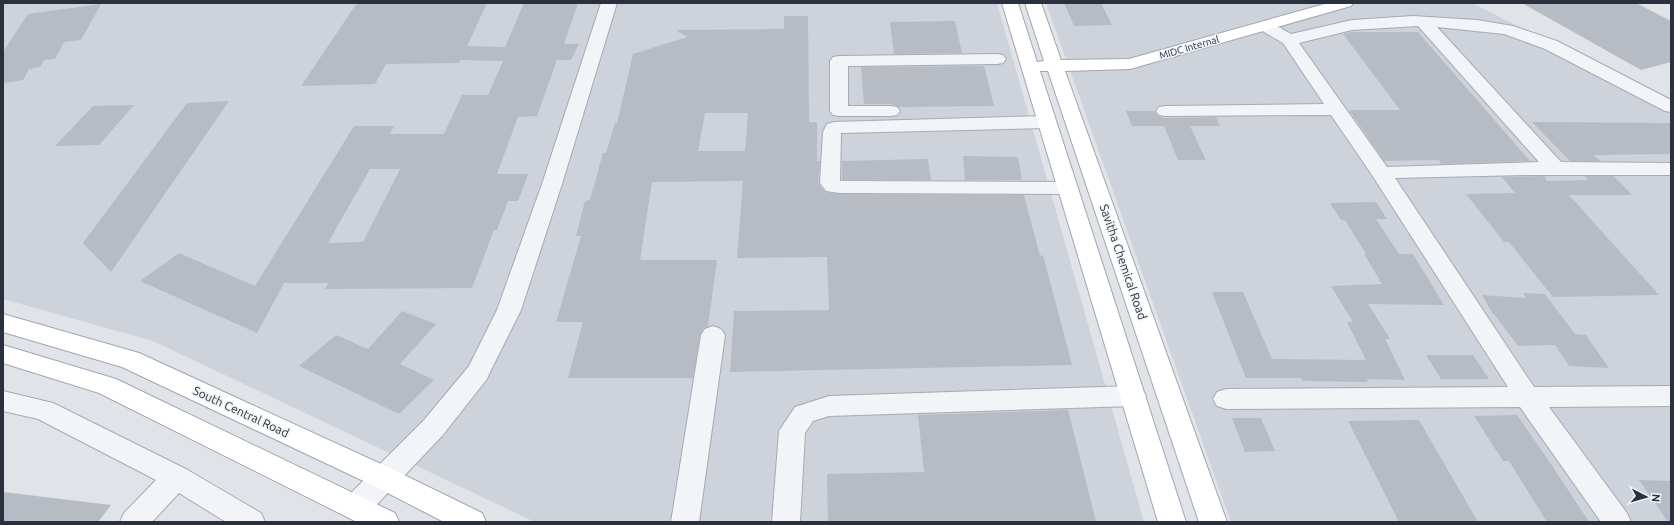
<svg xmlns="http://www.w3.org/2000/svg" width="1674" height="525" font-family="Ubuntu,sans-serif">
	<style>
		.built { fill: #ced2da }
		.building { fill: #b7bcc4; fill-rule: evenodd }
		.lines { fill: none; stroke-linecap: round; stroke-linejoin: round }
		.minor-casing { stroke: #a6aab2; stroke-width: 2 }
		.major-casing { stroke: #a0a7b3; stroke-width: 2 }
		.minor { fill: #f2f4f7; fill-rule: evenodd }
		.major { fill: #fff; fill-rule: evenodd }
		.labels { text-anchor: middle; stroke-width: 3; stroke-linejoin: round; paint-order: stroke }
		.far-street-label { font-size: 10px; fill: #2a303e; stroke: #eff2f6 }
		.street-label { font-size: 12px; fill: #2a303e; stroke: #eff2f6 }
	</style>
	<rect width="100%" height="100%" fill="#e0e3e8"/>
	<path class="built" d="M3 3H997L1144 522H535L153 341 3 299Z
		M1046 3H1472L1671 103V522H1231Z"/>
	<path class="building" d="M357 3H487L467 46 505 47 524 3H578L564 44H579L571 60H557L537 116 518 117 497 174H528L518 201H508L497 230H494L472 288 325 289 328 283H284L257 333 140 281 179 253 255 286 354 126H394L390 134H444L462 95H488L503 61 460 60 459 63 386 64 375 84 301 86ZM370 169H400L363 242 328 243Z
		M1064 3H1101L1112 25 1074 26Z
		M1522 3H1636L1671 21V62L1641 70Z
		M101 4 81 40 64 42 55 59 44 60 40 67 29 69 23 80 3 83V52L28 14Z
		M784 16H808L809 122H817V161H820L818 183 825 192 839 194 1024 195 1040 256 1043 255 1072 365 730 372 734 311 829 310 827 257 737 258 743 181 652 182 640 260H717L708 326 704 328 700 335 693 378H568L583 322H556L581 236H576L585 201 590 200 603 153H606L615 123H617L633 54 687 37 676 30 784 29ZM705 113H748L745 151H698Z
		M955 21 962 53 894 54 890 22Z
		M1351 32H1418L1530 161 1441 164 1439 160 1384 161 1349 110H1400L1343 34Z
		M984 66 994 106 899 107 891 104H864L861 67Z
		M229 101 111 272 83 243 187 103Z
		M134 105 99 145 55 146 93 106Z
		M1126 111H1154L1158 116 1165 118 1216 117 1220 126H1190L1206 160H1178L1164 126H1132Z
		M1532 122 1671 123V154L1594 155 1600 161H1570Z
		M963 156 1018 157 1022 180H965Z
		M928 159 931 180H842V161Z
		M1544 176 1547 181 1588 180 1585 176H1614L1632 195H1569L1659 295 1553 297 1509 242H1504L1466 194 1515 193 1502 177Z
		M1376 202 1387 219H1376L1399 254H1413L1444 305 1368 304 1390 339H1385L1405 380 1367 379 1368 382 1303 381 1301 378H1246L1212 292H1243L1272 359 1366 360 1347 322H1353L1331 286 1382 284 1364 254H1366L1345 220H1341L1330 203Z
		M1523 293 1545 294 1575 334 1586 335 1609 368 1569 366 1555 345 1518 346 1494 314H1493L1482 295 1526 298Z
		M402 311 436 324 400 364 434 380 399 414 299 366 336 335 368 349Z
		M1426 355H1473L1489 379H1441Z
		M1068 410 1096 522H828L827 474 924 472 918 415Z
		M1517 415 1553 467 1589 522H1547L1509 461H1503L1474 416Z
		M1232 418H1261L1275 451 1245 452Z
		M1419 420 1478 522H1399L1348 421Z
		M1639 480 1671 481V522H1668Z
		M3 492 111 505 98 522H3Z"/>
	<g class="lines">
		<defs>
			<path id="minor" d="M601 3H617L562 184 521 310 490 372 487 379 442 436 366 516 356 519 346 516 342 507 346 498 424 420 469 366 497 310 542 184Z
				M1413 16 1477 20 1513 26 1557 41 1671 100V112L1665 111 1545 49 1504 34 1437 27 1561 162 1671 163V175H1526L1395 178 1534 387 1671 386V406L1549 407 1627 513 1631 522H1601L1520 407 1226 409 1217 406 1213 399 1217 392 1226 389 1508 387 1372 175 1331 115 1165 116 1159 115 1156 111 1159 107 1165 106 1324 104 1283 43 1259 29 1257 26 1259 23C1271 20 1281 29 1291 34L1352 20ZM1418 26 1539 162 1387 167 1299 43 1352 30Z
				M997 54 1003 55 1006 59 1003 63 997 64 848 66V106H891L897 107 900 111 897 115 891 116H839L833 115 830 111V61L833 57 839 56Z
				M1047 116 1054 118 1056 122 1054 126 1047 128 841 133 840 181 1067 182 1074 183 1077 188 1074 193 1067 194 839 193 826 191 820 183 823 132 827 124 834 122Z
				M713 326 721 329 725 335 699 522H671L701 335 705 329Z
				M1133 386 1142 389 1146 396 1142 403 1133 406 829 416 813 421 805 433 800 522H772L779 431 795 407 829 396Z
				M3 391 53 403 186 469 261 513 265 522H226L179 493 152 522H120L124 513 156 480 38 419 3 411Z"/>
			<path id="major" d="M1002 3H1018L1037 62 1044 61 1025 3H1041L1061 60 1129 59 1328 3H1353L1351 6 1130 69 1065 71 1227 522H1199L1048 71H1040L1186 522H1158Z
				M3 314 139 353 394 470 482 513 486 522H444L374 486 122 367 3 332Z
				M3 345 116 379 395 513 399 522H357L99 393 3 363Z"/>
		</defs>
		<use href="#minor" class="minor-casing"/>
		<use href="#major" class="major-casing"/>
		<use href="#minor" class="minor"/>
		<use href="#major" class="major"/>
	</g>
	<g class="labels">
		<g class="far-street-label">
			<text transform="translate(1189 47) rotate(-16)" y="4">MIDC Internal</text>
		</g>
		<g class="street-label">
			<text transform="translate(1123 262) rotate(71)" y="4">Savitha Chemical Road</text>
			<text transform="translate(241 412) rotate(25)" y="4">South Central Road</text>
		</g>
	</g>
	<rect width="1674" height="525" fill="none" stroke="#2a303e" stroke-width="8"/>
	<g transform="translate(1646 497) rotate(96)" stroke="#eff2f6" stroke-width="3" paint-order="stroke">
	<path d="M0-3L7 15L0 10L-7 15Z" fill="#2a303e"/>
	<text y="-6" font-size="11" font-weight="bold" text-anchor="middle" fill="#2a303e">N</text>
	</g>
</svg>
